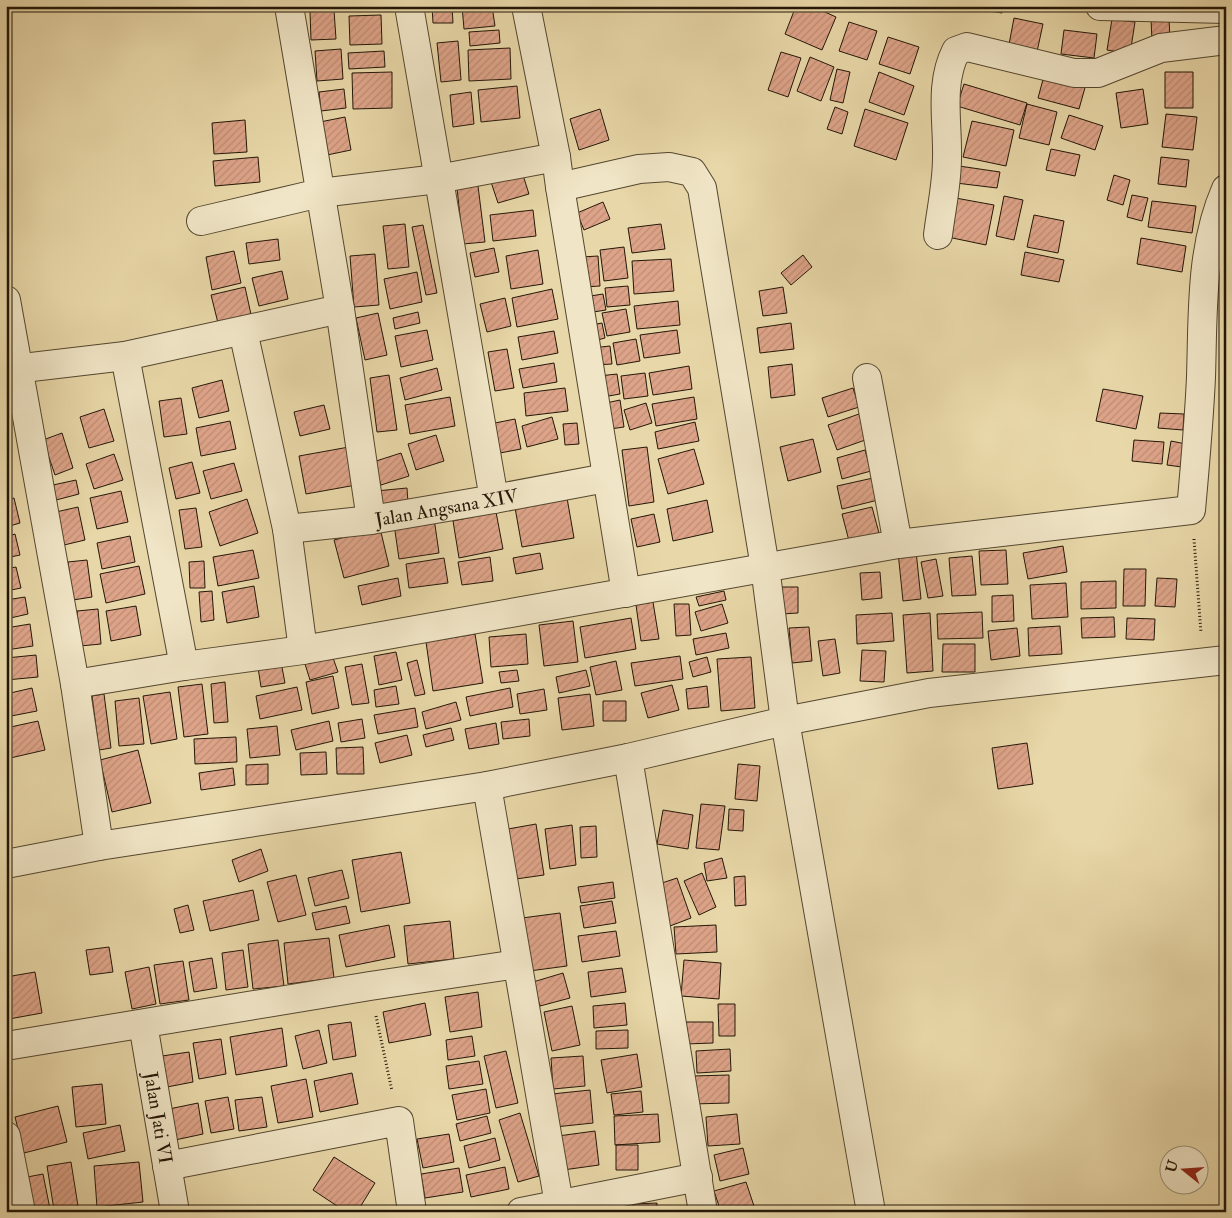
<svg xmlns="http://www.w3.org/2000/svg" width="1232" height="1218" font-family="'IM FELL Double Pica',serif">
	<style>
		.building { fill: url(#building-hatch); stroke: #231707 }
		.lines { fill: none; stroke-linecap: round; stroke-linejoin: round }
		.minor-casing { stroke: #54472f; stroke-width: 30 }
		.path { stroke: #231707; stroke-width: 3; stroke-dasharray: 1 2.5; stroke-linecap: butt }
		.minor { stroke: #f0e5c6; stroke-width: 28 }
		.labels { text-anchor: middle; stroke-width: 4.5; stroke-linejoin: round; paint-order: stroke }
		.street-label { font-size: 19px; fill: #231707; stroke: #f0e5c6 }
	</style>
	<defs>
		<pattern id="building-hatch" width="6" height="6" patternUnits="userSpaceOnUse" patternTransform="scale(1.25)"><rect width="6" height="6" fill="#dea489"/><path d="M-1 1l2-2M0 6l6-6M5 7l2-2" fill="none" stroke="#be8c75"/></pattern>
	</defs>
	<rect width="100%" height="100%" fill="#e8d7a8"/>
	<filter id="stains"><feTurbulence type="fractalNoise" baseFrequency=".004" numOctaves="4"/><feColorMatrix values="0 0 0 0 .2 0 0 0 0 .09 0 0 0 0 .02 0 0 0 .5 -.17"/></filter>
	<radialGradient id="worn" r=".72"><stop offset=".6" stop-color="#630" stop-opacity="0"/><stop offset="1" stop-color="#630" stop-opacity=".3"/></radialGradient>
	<path class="building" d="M432 6H452L453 23H433Z
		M462 6H492L495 26 464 29Z
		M796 6H812L836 17 822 50 785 34Z
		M969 6H1004L1002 13 969 8Z
		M334 10 336 39 311 40 310 12Z
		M381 15 382 44 350 45 349 16Z
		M1014 18 1043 24 1035 61 1007 55Z
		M1169 18 1170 40 1152 41 1151 19Z
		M1112 19 1135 22 1130 54 1107 50Z
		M849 22 877 31 867 60 839 51Z
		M499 30 500 43 470 46 469 32Z
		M1064 30 1097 34 1094 58 1061 54Z
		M888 37 919 47 910 74 879 64Z
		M458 41 461 80 441 82 437 43Z
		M510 48 511 79 469 81 468 50Z
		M341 49 343 79 317 81 315 51Z
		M384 51 385 67 349 69 348 53Z
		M781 52 801 58 788 97 768 90Z
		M810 57 834 67 821 101 797 91Z
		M837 69 850 72 843 103 830 100Z
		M392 72V108L353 109 352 73Z
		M879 72 914 86 904 115 869 102Z
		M1045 72 1086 84 1079 109 1038 98Z
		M1165 72H1193V108H1165Z
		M964 84 1027 103 1020 125 957 106Z
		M517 86 520 118 481 122 478 90Z
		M344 89 346 108 321 111 319 92Z
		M1143 89 1148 124 1121 128 1116 93Z
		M471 92 474 124 453 127 450 95Z
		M1027 104 1057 112 1049 145 1019 138Z
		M835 107 848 112 842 134 827 129Z
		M600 109 609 140 579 150 570 119Z
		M865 109 908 123 896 160 854 146Z
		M1166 114 1197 117 1193 150 1162 147Z
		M1069 115 1103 126 1095 150 1061 138Z
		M345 117 351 150 327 155 320 122Z
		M245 120 247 152 214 154 212 123Z
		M972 121 1014 130 1006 166 963 157Z
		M1051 149 1080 155 1075 176 1046 170Z
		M258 157 260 182 215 186 213 161Z
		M1161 157 1189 160 1186 187 1158 184Z
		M959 166 1000 172 997 188 956 183Z
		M522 172 529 194 498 203 491 182Z
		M1114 175 1130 180 1123 205 1107 200Z
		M478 186 485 242 463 244 457 188Z
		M1132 195 1148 198 1142 221 1127 217Z
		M1004 196 1023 200 1014 240 996 236Z
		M950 197 994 205 986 245 943 236Z
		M1152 201 1196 206 1192 233 1148 227Z
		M603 202 610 219 584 230 577 213Z
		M533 210 536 236 493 241 490 215Z
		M1034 215 1064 221 1058 253 1027 247Z
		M405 224 409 267 388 269 383 226Z
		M661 224 665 249 632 253 628 228Z
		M423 225 437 293 426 295 412 227Z
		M1141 238 1186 246 1182 272 1137 264Z
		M278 239 280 260 249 264 246 243Z
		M624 247 628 278 604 281 600 250Z
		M494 248 499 272 475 277 470 253Z
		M538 250 543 284 511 289 506 256Z
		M234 251 241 283 212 290 206 257Z
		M1025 252 1064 260 1059 282 1021 275Z
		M375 254 379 305 354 307 350 256Z
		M803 255 812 267 791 285 781 273Z
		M598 256 600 286 584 287 582 257Z
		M671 259 674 291 634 294 632 261Z
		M282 271 288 299 259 306 252 278Z
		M417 272 422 302 390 309 384 279Z
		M628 286 630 305 607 307 605 288Z
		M245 287 252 319 219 327 211 295Z
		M783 287 787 313 763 316 759 291Z
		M552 289 558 319 517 327 512 298Z
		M603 294 606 310 587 313 584 297Z
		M505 298 511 326 487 332 480 304Z
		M678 301 680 325 637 329 634 306Z
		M626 309 630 332 607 336 602 313Z
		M418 312 420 323 395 329 393 318Z
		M378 313 387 355 365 360 356 318Z
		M602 323 605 338 590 342 586 326Z
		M791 323 794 349 760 353 757 328Z
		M427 330 433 360 401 367 395 336Z
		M677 330 680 353 644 358 640 335Z
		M554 331 558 353 522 360 518 337Z
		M636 339 640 361 617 365 613 343Z
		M610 346 612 364 594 365 592 348Z
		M507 349 514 388 495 391 488 352Z
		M554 363 557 382 523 388 519 369Z
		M792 364 795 395 771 398 768 367Z
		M689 366 692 389 653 395 649 373Z
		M437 368 442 390 405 400 400 378Z
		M645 373 648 396 624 399 621 376Z
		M617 374 620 394 603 397 599 376Z
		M389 375 397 430 377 432 370 378Z
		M222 380 229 411 199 418 192 388Z
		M565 388 568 411 526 416 524 393Z
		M853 388 859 407 828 417 822 398Z
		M1103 389 1143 396 1136 429 1096 421Z
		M450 397 455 426 410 434 405 405Z
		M694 397 697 419 656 426 652 404Z
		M181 398 187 434 164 437 159 401Z
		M620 400 624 427 610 429 606 403Z
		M646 403 652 423 630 430 624 410Z
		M324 405 330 429 300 436 294 412Z
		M104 409 114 441 89 448 80 417Z
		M1160 413 1184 414 1183 430 1158 428Z
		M859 414 868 439 837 450 828 425Z
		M552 417 558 439 527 447 522 426Z
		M515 419 521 449 500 453 495 423Z
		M230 421 236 449 201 456 196 428Z
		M695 422 699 441 658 449 655 432Z
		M577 423 579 444 565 445 563 424Z
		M62 433 73 468 55 475 43 440Z
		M436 435 444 461 416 470 408 444Z
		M813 439 821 472 788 481 780 447Z
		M1134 440 1164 442 1162 464 1132 461Z
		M1171 441 1186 444 1182 467 1167 465Z
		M349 447 356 485 306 494 299 456Z
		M647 447 654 502 629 506 622 450Z
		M694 449 704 484 668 494 658 459Z
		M865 450 871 471 842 479 837 458Z
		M401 453 409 476 381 485 373 462Z
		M114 454 123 480 94 489 86 464Z
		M192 462 200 493 176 499 169 468Z
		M234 463 242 491 211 499 203 471Z
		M873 478 878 500 842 509 837 486Z
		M76 480 79 494 56 500 53 485Z
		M407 488 408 503 377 506 376 491Z
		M121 491 128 522 97 529 90 498Z
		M566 492 574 538 522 547 514 502Z
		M14 498 20 523 6 527V500Z
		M247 499 258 533 220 546 209 512Z
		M707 500 713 532 673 541 667 509Z
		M78 507 85 540 64 545 56 512Z
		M872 507 879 533 849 541 842 514Z
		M196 508 202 547 185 549 179 510Z
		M496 512 503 549 459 558 453 521Z
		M654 514 660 542 637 547 631 519Z
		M434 518 439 553 399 559 394 524Z
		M380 528 389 566 344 578 334 540Z
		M15 534 20 555 6 558V537Z
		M130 536 135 562 102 569 97 543Z
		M1063 546 1067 572 1028 579 1023 553Z
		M253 550 259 578 218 586 213 557Z
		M1006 550 1008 584 981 585 979 551Z
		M916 551 921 599 903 601 898 552Z
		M540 553 543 569 516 574 513 558Z
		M972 556 976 595 952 596 949 558Z
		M490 557 493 581 462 585 458 562Z
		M444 558 448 583 409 588 406 564Z
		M936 559 943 596 928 598 921 562Z
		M87 560 92 597 73 600 68 562Z
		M204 561 205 588H190L189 562Z
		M139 566 145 594 106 603 100 574Z
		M16 567 21 588 6 591V569Z
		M1124 569H1146L1145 606H1123Z
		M880 572 882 598 862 600 860 573Z
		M398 578 401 596 362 605 358 586Z
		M1157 578 1177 579 1175 607 1155 606Z
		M1116 581V608L1081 609V582Z
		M1066 583 1068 617 1032 619 1030 585Z
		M254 586 259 617 227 623 222 592Z
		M781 587H798V613L781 614Z
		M212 591 214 620 201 622 199 592Z
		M724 591 726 600 699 606 696 597Z
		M1013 595 1014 621 992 622V596Z
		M25 597 28 614 6 619V600Z
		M653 602 659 639 641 641 636 605Z
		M674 604H689L691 635 676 636Z
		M722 604 728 623 701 631 695 612Z
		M136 606 141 635 111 641 106 611Z
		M98 609 101 644 80 646 77 611Z
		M982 612 983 638 938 639 937 614Z
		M892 613 894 641 857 644 856 615Z
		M930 613 933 671 907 673 903 615Z
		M1114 617 1115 637 1082 638 1081 618Z
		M631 618 636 649 585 658 580 627Z
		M1127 618 1155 619 1154 640 1126 639Z
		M573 621 578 662 544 666 539 625Z
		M30 624 33 646 6 650V628Z
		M1060 626 1062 654 1029 656 1028 628Z
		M809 627 812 661 792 663 789 628Z
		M1017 628 1020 656 991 660 988 631Z
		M726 633 729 648 696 655 693 639Z
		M475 634 483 683 433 691 426 642Z
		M526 634 528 664 491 667 489 637Z
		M835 639 840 673 823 676 818 641Z
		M943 644H975V672H942Z
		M862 650 886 651 884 682 860 681Z
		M396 652 402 680 379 685 374 656Z
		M36 655 38 677 6 680V658Z
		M332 655 338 672 310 680 305 664Z
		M680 656 683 679 635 686 631 663Z
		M280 657 285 683 261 687 257 661Z
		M707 657 711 672 693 677 689 662Z
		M751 657 755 708 721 711 717 659Z
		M417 660 425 694 415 696 407 663Z
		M616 661 622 690 596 695 590 667Z
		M362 664 369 703 352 705 345 667Z
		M517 670 519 681 501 683 499 672Z
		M586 670 590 686 559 693 556 677Z
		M333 676 339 708 312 714 306 682Z
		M225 682 228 722 214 723 211 684Z
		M202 684 208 734 184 737 178 687Z
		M672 685 679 710 648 718 641 693Z
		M396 686 399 704 376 707 374 690Z
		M707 686 709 707 688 709 686 689Z
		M297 687 302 710 260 719 256 696Z
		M32 688 37 711 6 717V694Z
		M510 688 513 707 470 716 466 697Z
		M544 689 547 710 520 714 517 694Z
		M170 692 177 739 151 744 143 696Z
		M104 694 111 748 99 750 92 696Z
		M590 694 594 726 562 730 558 698Z
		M139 698 144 744 119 746 115 701Z
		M603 701H626V721H603Z
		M456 702 461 720 426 729 422 712Z
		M415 708 418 727 378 734 374 715Z
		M362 719 365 738 341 742 338 723Z
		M529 719 530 736 503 739 501 722Z
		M38 721 45 750 6 759V728Z
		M329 721 333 741 296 750 291 730Z
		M496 723 499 744 469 749 465 729Z
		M277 726 280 755 250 758 247 729Z
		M451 728 454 740 426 747 423 735Z
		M407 735 412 755 380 763 375 743Z
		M236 737 237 762 195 764 194 739Z
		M1027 743 1033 784 998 789 992 748Z
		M363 747 364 774H337L336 748Z
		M138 750 151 803 112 812 100 760Z
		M326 752 327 774 301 775 300 753Z
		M268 764V784L246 785V765Z
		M738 764 760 766 757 801 735 799Z
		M233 768 235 785 201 790 199 773Z
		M701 804 725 806 719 850 696 848Z
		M729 809 744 810 743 831 728 830Z
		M663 810 693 815 688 849 657 844Z
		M536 824 544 875 516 879 508 829Z
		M572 825 576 865 550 869 545 829Z
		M596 826 597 857 581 858 580 827Z
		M261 849 268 871 239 882 232 860Z
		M401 852 410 903 361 912 352 860Z
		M722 858 727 878 707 881 704 863Z
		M342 870 349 898 315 906 308 878Z
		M702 873 716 907 699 915 684 881Z
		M296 875 306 915 278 922 267 882Z
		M745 876 746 905 735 906 734 877Z
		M677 878 691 918 670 926 656 885Z
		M613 882 615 898 581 903 578 887Z
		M253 890 259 920 210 931 203 901Z
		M612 901 616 923 584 928 580 906Z
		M188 905 194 930 180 933 174 909Z
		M346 906 350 923 316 930 312 913Z
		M560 913 567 966 529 971 522 918Z
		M450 921 454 959 408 964 404 926Z
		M389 925 395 957 346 967 339 935Z
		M716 925 717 952 676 954 674 927Z
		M616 931 620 956 582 962 578 936Z
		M329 938 334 978 288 984 284 943Z
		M278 940 284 986 253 989 248 944Z
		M109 947 113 972 90 975 86 950Z
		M243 950 248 987 226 990 222 953Z
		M212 958 217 988 194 992 189 962Z
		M684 960 721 963 719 999 681 996Z
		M183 961 189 1000 160 1004 154 965Z
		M149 967 156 1004 132 1009 125 972Z
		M622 968 626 992 591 997 588 972Z
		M35 972 42 1013 9 1019 6 1004V977Z
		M563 973 570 998 540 1006 533 982Z
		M478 992 482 1027 450 1032 445 997Z
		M425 1003 431 1035 389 1043 383 1012Z
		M625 1003 627 1025 594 1028 593 1006Z
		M718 1004H735V1036H719Z
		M572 1006 580 1045 552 1051 544 1012Z
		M351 1022 356 1056 333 1060 328 1025Z
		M685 1022H713V1043L685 1044Z
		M282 1028 287 1066 236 1075 230 1037Z
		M319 1030 327 1063 303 1069 295 1036Z
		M628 1030V1048L596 1049V1031Z
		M472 1036 475 1056 448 1060 446 1040Z
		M221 1039 226 1074 199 1079 193 1043Z
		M730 1049 731 1071 697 1073 696 1051Z
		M506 1051 518 1103 496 1108 484 1056Z
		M189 1052 193 1082 167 1087 162 1056Z
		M637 1054 642 1087 607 1093 601 1060Z
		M583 1056 585 1086 553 1089 551 1058Z
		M479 1061 483 1084 449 1089 446 1066Z
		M352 1073 358 1104 320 1112 314 1081Z
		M729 1075V1103L693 1104V1076Z
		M306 1079 313 1117 278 1123 271 1086Z
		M102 1084 106 1124 76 1127 72 1087Z
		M486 1089 490 1113 457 1120 452 1095Z
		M590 1090 593 1123 555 1127 552 1094Z
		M641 1091 643 1112 614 1115 611 1094Z
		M228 1097 234 1129 211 1133 205 1101Z
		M262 1097 267 1127 239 1131 235 1100Z
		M198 1103 203 1134 175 1140 169 1109Z
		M58 1106 67 1142 24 1153 15 1117Z
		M520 1113 539 1176 518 1182 499 1120Z
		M658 1114 660 1142 615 1145 614 1116Z
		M737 1114 740 1144 708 1146 706 1117Z
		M487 1116 491 1133 460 1141 456 1124Z
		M120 1125 125 1151 88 1159 83 1133Z
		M595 1131 599 1165 563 1170 558 1136Z
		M449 1134 454 1162 423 1168 417 1139Z
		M495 1138 500 1160 469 1168 464 1146Z
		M616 1145H638V1170H616Z
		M743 1148 749 1174 720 1181 714 1155Z
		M334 1157 375 1183 357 1212H346L313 1190Z
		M71 1162 78 1206 54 1210 47 1166Z
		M139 1162 143 1202 97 1207 94 1166Z
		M505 1167 509 1189 471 1197 466 1175Z
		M459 1168 463 1192 425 1198 421 1174Z
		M43 1174 50 1209 28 1212 22 1178Z
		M746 1182 755 1209 747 1212H721L714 1191Z
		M657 1203V1212H633V1204Z
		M147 1209V1212H92Z"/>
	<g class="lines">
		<defs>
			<g id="minor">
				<path d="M289 6 340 309 371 520"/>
				<path d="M409 6 494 499"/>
				<path d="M526 6 556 157 560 187 626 593"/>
				<path d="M1100 6 1226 9"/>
				<path d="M560 187 639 169 669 167 692 172 702 188 765 567 785 721 871 1212"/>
				<path d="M201 221 320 193 438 179 556 157"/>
				<path d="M938 235C941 210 947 184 947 158 948 122 939 84 956 51L967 47 1074 73H1098L1161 48 1226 40"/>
				<path d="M6 300 75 684 99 846"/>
				<path d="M243 331 287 529 303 650"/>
				<path d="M125 356 184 666"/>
				<path d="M6 370 125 356 340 309"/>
				<path d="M867 378 898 544"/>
				<path id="s1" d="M287 529 371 520 494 499 606 478"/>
				<path d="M75 684 184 666 303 650 898 544 1191 510C1195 466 1199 422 1201 377 1203 314 1200 248 1226 189"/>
				<path d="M628 758 703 1212"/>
				<path d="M487 786 559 1204"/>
				<path d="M6 864 99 846 487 786 628 758 785 721 929 693 1226 660"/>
				<path id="s2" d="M143 1024 175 1212"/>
				<path d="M6 1046 370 986 517 964"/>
				<path d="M6 1136 21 1212"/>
				<path d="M167 1166 399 1121 412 1212"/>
				<path d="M521 1212 698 1177"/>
			</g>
		</defs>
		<use href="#minor" class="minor-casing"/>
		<path class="path" d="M1194 539 1201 633
			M376 1016 392 1091"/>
		<use href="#minor" class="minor"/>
	</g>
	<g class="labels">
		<g class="street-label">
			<text dy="7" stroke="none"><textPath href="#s1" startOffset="161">Jalan Angsana XIV</textPath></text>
			<text dy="7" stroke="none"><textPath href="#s2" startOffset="95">Jalan Jati VI</textPath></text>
		</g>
	</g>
	<rect width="1232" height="1218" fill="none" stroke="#e8d7a8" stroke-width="25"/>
	<rect x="8" y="8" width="1217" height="1203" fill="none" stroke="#231707" stroke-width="2.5"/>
	<rect x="12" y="12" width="1207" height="1193" fill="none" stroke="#231707"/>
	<g transform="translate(1184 1170) rotate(287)"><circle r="24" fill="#f0e5c6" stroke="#9e937a"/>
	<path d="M0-4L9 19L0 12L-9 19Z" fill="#8f2418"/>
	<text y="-8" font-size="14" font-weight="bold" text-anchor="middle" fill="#231707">U</text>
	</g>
	<rect width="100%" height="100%" filter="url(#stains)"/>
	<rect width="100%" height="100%" fill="url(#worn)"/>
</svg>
